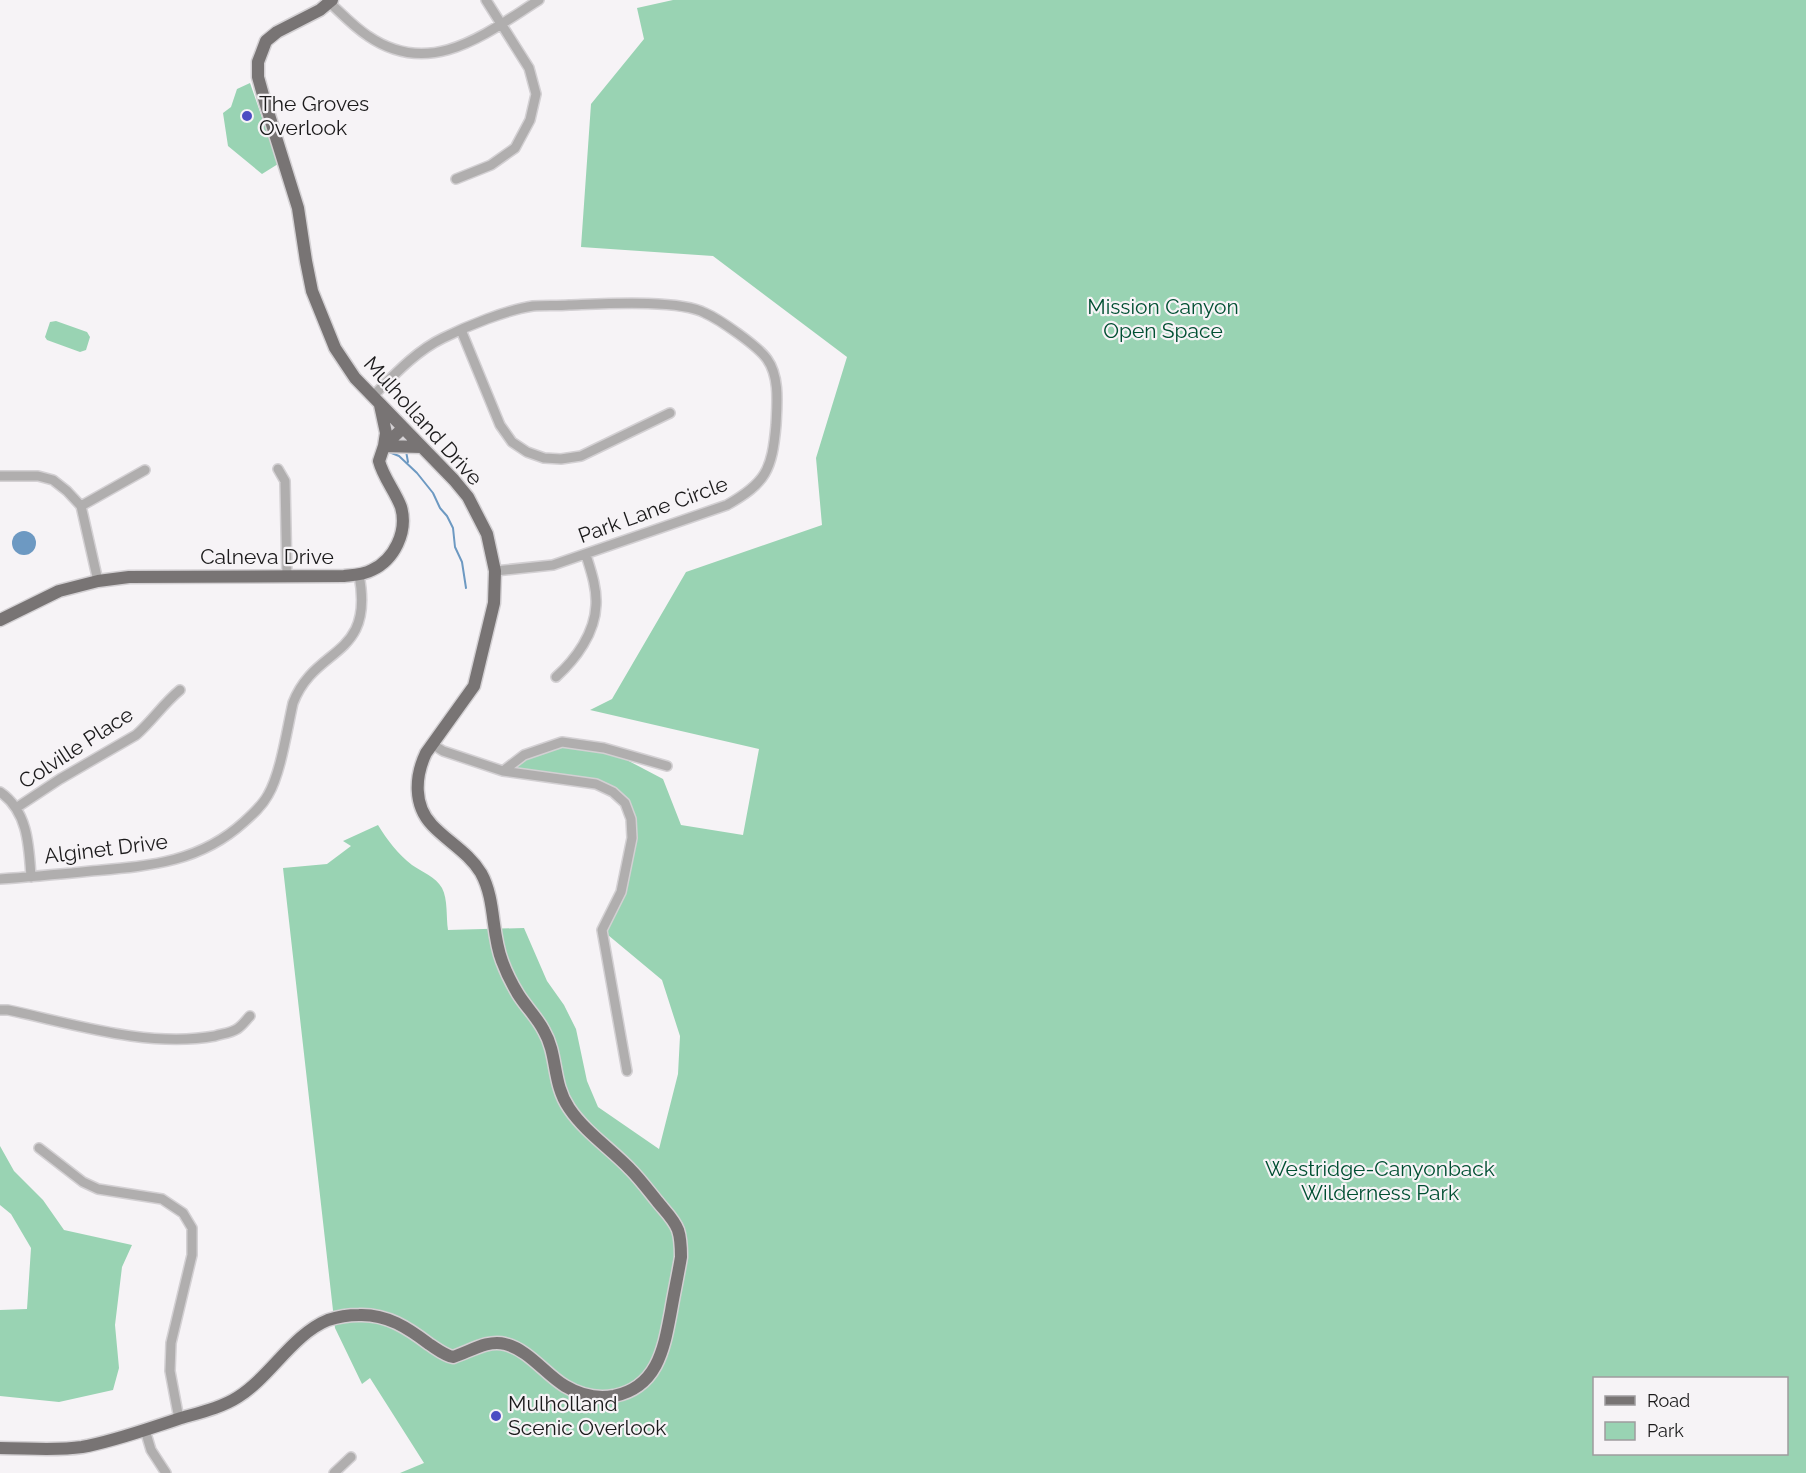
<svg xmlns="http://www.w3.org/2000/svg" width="1806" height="1473" font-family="Raleway,sans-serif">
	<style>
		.green { fill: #99d3b3; fill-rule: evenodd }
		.water { fill: #6d99c2 }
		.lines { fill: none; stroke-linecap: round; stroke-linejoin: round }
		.stream { stroke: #6d99c2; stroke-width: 2 }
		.minor-casing { stroke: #d3d0d3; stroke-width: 12 }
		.major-casing { stroke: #d3d0d3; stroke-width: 15 }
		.minor { stroke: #b0aeae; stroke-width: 9 }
		.major { stroke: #787474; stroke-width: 12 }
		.poi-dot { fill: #4b4dc3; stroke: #f6f3f6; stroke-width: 2 }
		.labels { text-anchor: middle; stroke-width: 4.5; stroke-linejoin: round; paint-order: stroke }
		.poi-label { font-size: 21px; fill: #1b1a1b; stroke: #f6f3f6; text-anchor: start }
		.park-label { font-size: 21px; fill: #004f32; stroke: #f6f3f6 }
		.street-label { font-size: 21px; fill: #1b1a1b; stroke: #f6f3f6 }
	</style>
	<rect width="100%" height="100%" fill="#f6f3f6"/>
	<path class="green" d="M673 0H1806V1473H400L424 1463 370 1378 362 1384 335 1328 283 868 327 864 351 846 343 841 378 825C387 840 398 854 412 865 422 872 436 877 442 888 448 899 446 917 448 930L524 928 547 981 564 1005 576 1029 587 1081 598 1107 659 1149 678 1074 680 1036 662 980 602 930 621 892 631 819 613 792 503 771 516 760 562 742 604 748 663 779 681 825 743 835 759 749 590 710 612 699 686 572 822 525 816 458 847 357 713 256 581 247 591 104 644 39 637 8ZM1594 1378H1786V1454H1594Z
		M250 83 278 164 262 174 228 146 223 113 231 107 237 89Z
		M56 321 87 332 90 337 86 350 80 352 47 340 45 337 50 322Z
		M0 1146 14 1171 43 1200 64 1230 132 1245 122 1267 115 1325 119 1368 113 1390 59 1402 0 1396V1310L27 1309 31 1248 11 1214 0 1205Z"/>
	<path class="water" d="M12 543a12 12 0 1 1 24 0a12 12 0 1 1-24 0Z"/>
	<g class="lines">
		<path class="stream" d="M406 451 408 462
			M389 452 399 456 417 473 433 493 440 508 447 516 453 528 455 547 462 562 466 588"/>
		<defs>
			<path id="minor" d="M330 3C342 14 354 27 368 36 431 79 485 34 539 0
				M456 179 491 165 515 148 530 120 536 94 529 68 486 0
				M461 330 500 425 512 442 527 452 544 458 561 459 581 456 670 413
				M373 396C394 375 416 351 443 338 467 326 506 310 533 306 545 305 557 306 569 305 601 304 678 299 705 313 719 319 758 346 767 359 780 377 777 404 776 425 772 470 766 483 727 505L553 565 495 571
				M278 469 285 481 287 577
				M0 476H38L53 480 67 491 81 506 98 581
				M81 506 145 470
				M556 677C576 659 595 633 596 605 597 588 591 571 586 555
				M432 744 443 751 503 771 596 784 613 792 625 803 631 819 632 838 621 892 602 930 627 1071
				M503 771 524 755 562 742 604 748 667 766
				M0 792C28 811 29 846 31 877
				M16 808 60 779 136 735C152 721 163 704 180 690
				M0 879C30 877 61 874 91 871 148 866 199 863 244 822 253 814 262 806 268 795 281 773 287 729 293 703 315 645 375 659 359 575
				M0 1010H8C74 1024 148 1048 215 1036 221 1034 231 1033 237 1029 242 1026 246 1020 250 1016
				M39 1148 83 1182 98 1189 162 1199 183 1213 192 1228V1255L171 1343 170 1371 179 1419
				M145 1430 151 1450 166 1473
				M334 1473 351 1457"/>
			<path id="major" d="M380 405 386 433 384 446 422 447
				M0 620 59 591 98 581 129 577 344 576C354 575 363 575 372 570 394 560 408 532 401 507 395 491 383 477 379 461L384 446 403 428
				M0 1448C27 1448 55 1451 82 1447 115 1441 147 1429 178 1419 198 1413 221 1408 238 1397 270 1377 293 1334 328 1320 337 1317 350 1315 359 1315 387 1314 408 1328 429 1344 437 1349 444 1355 453 1357 469 1352 488 1339 505 1344 529 1350 545 1374 565 1386 580 1395 597 1399 614 1396 658 1387 664 1348 671 1311 674 1293 678 1275 681 1257 681 1248 681 1239 678 1230 674 1219 664 1210 657 1201 648 1190 640 1179 630 1169 611 1149 585 1132 569 1108 552 1083 558 1055 544 1031 537 1017 526 1007 518 994 512 984 506 972 502 961 491 933 496 900 481 873 469 853 448 842 432 825 413 805 415 776 426 753L474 686 494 603 495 571 487 534 468 497 454 480 355 378 335 348 312 291 306 261 298 208 265 102 258 77V62L266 41 277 32 320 10 332 0"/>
		</defs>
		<use href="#minor" class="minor-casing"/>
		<use href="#major" class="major-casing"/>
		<use href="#minor" class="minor"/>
		<use href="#major" class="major"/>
	</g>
	<g class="poi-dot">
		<circle cx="247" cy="116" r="6"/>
		<circle cx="496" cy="1416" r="6"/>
	</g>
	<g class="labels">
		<g class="poi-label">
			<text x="259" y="111">The Groves<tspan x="259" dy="24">Overlook</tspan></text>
			<text x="508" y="1411">Mulholland<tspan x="508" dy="24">Scenic Overlook</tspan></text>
		</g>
		<g class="park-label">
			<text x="1163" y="314">Mission Canyon<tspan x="1163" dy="24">Open Space</tspan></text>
			<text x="1380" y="1176">Westridge-Canyonback<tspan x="1380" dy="24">Wilderness Park</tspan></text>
		</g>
		<g class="street-label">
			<text transform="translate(423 421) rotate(48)" y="7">Mulholland Drive</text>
			<text transform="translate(653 510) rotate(-20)" y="7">Park Lane Circle</text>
			<text x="267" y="564">Calneva Drive</text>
			<text transform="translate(76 748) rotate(-33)" y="7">Colville Place</text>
			<text transform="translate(106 849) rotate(-7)" y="7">Alginet Drive</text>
		</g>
	</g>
	<rect x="1593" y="1377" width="195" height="78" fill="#f6f3f6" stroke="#9e9c9e" stroke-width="1.5"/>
	<rect x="1605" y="1396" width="30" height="9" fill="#787474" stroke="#9e9c9e" stroke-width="1.5"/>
	<text x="1647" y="1407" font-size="18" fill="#1b1a1b">Road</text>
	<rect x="1605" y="1422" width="30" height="18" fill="#99d3b3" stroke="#9e9c9e" stroke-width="1.5"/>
	<text x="1647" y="1437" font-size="18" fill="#1b1a1b">Park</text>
</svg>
